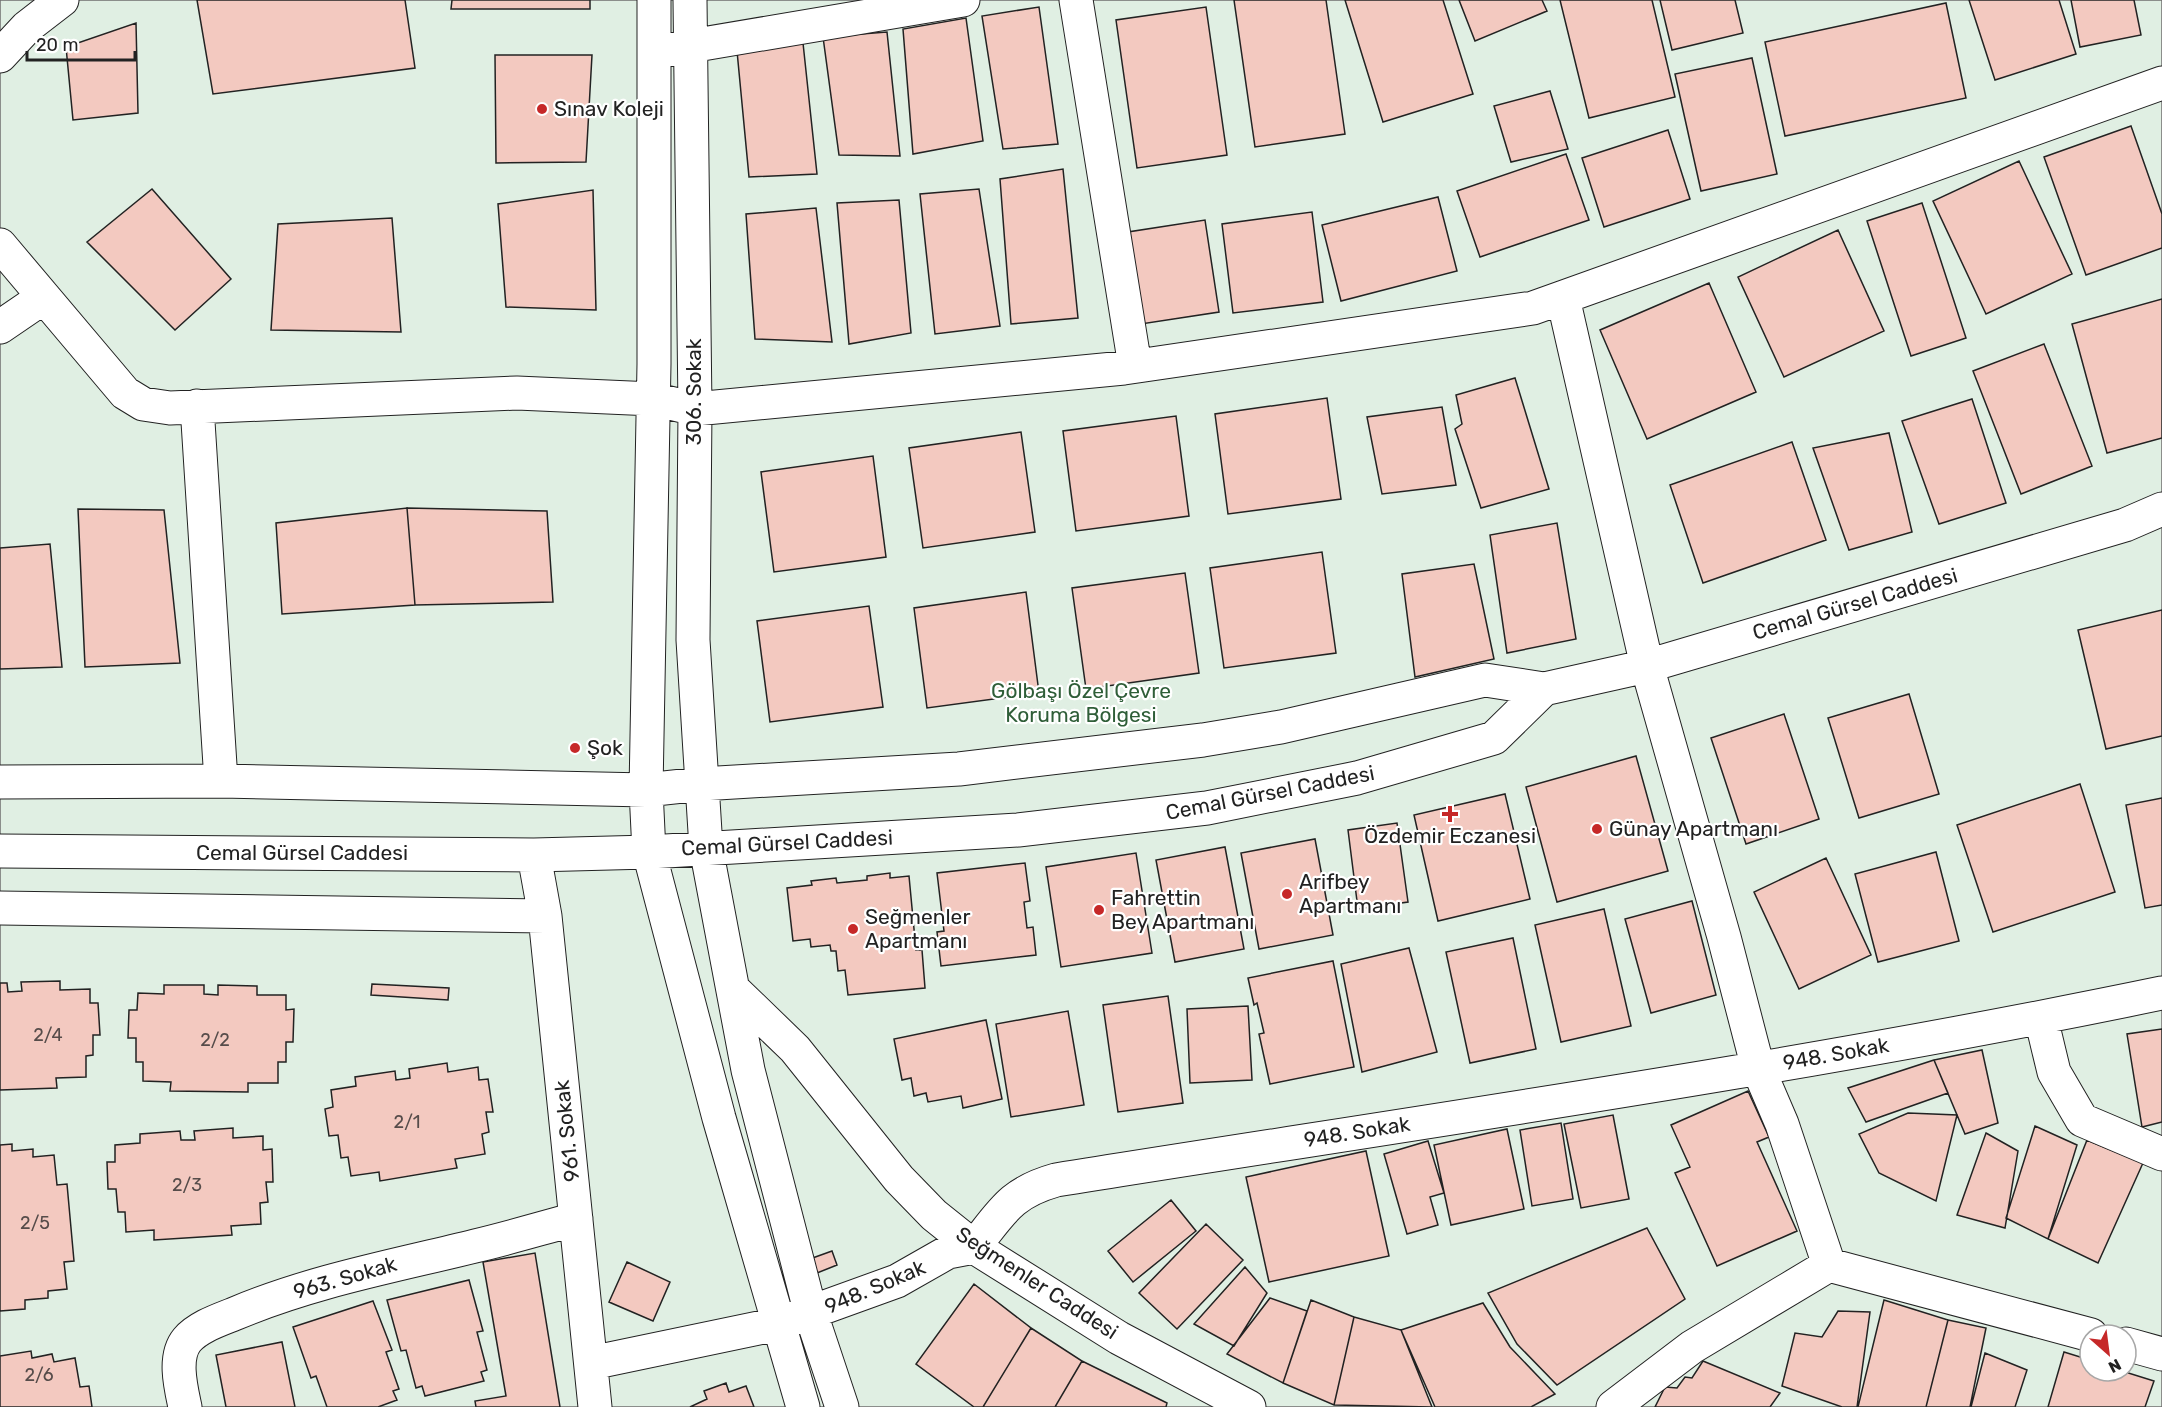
<svg xmlns="http://www.w3.org/2000/svg" width="2162" height="1407" font-family="Rubik,sans-serif">
	<style>
		.green { fill: #e0efe3; stroke: #6f6f6f; stroke-width: 1.5; fill-rule: evenodd }
		.building { fill: #f3c9c0; stroke: #222; stroke-width: 1.5 }
		.lines { fill: none; stroke-linecap: round; stroke-linejoin: round }
		.minor-casing { stroke: #222; stroke-width: 35 }
		.minor { stroke: #fff; stroke-width: 33 }
		.poi-dot { fill: #c62828; stroke: #fff; stroke-width: 2 }
		.labels { text-anchor: middle; stroke-width: 4.5; stroke-linejoin: round; paint-order: stroke }
		.number-label { font-size: 18px; fill: #564c4a }
		.poi-label { font-size: 21px; fill: #222; stroke: #fff; text-anchor: start }
		.street-label { font-size: 21px; fill: #222; stroke: #fff }
		.park-label { font-size: 21px; fill: #2f5e38; stroke: #fff }
	</style>
	<rect width="100%" height="100%" fill="#fff"/>
	<path class="green" d="M0 0H2162V1407H0ZM2090 1335H2126V1371H2090Z"/>
	<path class="building" d="M197 0H405L415 68 213 94Z
		M452 0H590V9H451Z
		M1234 0H1326L1345 134 1255 147Z
		M1345 0H1443L1473 94 1383 122Z
		M1459 0H1542L1547 11 1475 41Z
		M1560 0H1652L1675 97 1589 118Z
		M1660 0H1735L1743 33 1672 50Z
		M1969 0H2059L2076 54 1995 80Z
		M2071 0H2134L2141 35 2080 47Z
		M1946 3 1966 98 1785 136 1765 42Z
		M1039 7 1058 144 1003 149 982 16Z
		M1206 7 1227 155 1137 168 1116 20Z
		M966 18 983 141 913 154 903 29Z
		M136 23 138 113 73 120 66 47Z
		M887 32 900 156 839 155 823 37Z
		M803 43 817 174 749 177 737 51Z
		M495 55H592L586 162 496 163Z
		M1752 58 1777 174 1701 191 1675 74Z
		M1550 91 1568 149 1511 162 1494 106Z
		M2131 126 2162 214V248L2086 275 2044 157Z
		M1668 130 1690 199 1604 227 1582 158Z
		M1566 154 1589 220 1480 257 1457 191Z
		M2019 161 2072 274 1986 314 1933 201Z
		M1063 169 1078 318 1011 324 1000 179Z
		M152 189 231 279 175 330 87 242Z
		M979 189 1000 326 935 334 920 194Z
		M593 190 596 310 506 307 498 204Z
		M1438 197 1457 271 1341 301 1322 225Z
		M899 200 911 333 849 344 837 203Z
		M1922 203 1966 338 1911 356 1867 221Z
		M816 208 832 342 755 339 746 214Z
		M1312 212 1323 302 1233 313 1222 224Z
		M392 218 401 332 271 330 278 224Z
		M1205 220 1219 312 1141 324 1128 232Z
		M1838 230 1884 331 1784 377 1738 277Z
		M1709 283 1756 392 1647 439 1600 330Z
		M2162 299V438L2107 453 2072 324Z
		M2044 344 2092 466 2021 494 1973 371Z
		M1515 378 1549 489 1481 508 1455 429 1462 424 1456 395Z
		M1327 398 1341 499 1228 514 1215 414Z
		M1972 399 2006 503 1939 524 1902 421Z
		M1442 407 1456 485 1382 494 1367 417Z
		M1176 416 1189 516 1076 531 1063 431Z
		M1021 432 1035 532 923 548 909 448Z
		M1889 433 1912 532 1849 550 1813 448Z
		M1792 442 1826 540 1703 583 1670 485Z
		M873 456 886 557 774 572 761 472Z
		M407 508 415 605 282 614 276 523Z
		M407 508 547 511 553 602 415 605Z
		M78 509 164 510 180 663 85 667Z
		M1557 523 1576 639 1507 653 1490 535Z
		M50 544 62 667 0 669V548Z
		M1322 552 1336 653 1224 668 1210 568Z
		M1474 564 1494 659 1415 677 1402 574Z
		M1185 573 1199 673 1086 689 1072 588Z
		M1026 592 1039 693 927 708 914 608Z
		M869 606 883 707 770 722 757 621Z
		M2162 610V736L2106 749 2078 630Z
		M1909 694 1939 794 1859 818 1828 718Z
		M1784 714 1819 819 1746 844 1711 738Z
		M1636 756 1668 871 1557 902 1526 787Z
		M2080 784 2115 892 1993 932 1957 825Z
		M1505 794 1530 899 1438 921 1414 815Z
		M2162 798V905L2145 908 2126 805Z
		M1397 823 1408 902 1358 909 1348 830Z
		M1315 839 1333 935 1259 949 1241 853Z
		M1225 847 1244 949 1175 962 1156 860Z
		M1936 852 1959 941 1878 962 1855 874Z
		M1136 853 1152 953 1061 967 1046 867Z
		M1826 858 1871 955 1799 989 1754 892Z
		M1025 863 1030 901 1024 902 1027 928 1033 927 1036 955 941 966 937 932 944 931 937 873Z
		M890 873V878L909 876 916 950H922L925 988 848 995 845 970 838 971 836 951H831L830 945 811 947 810 939 793 941 787 888 812 885 811 881 836 878 837 883 867 880V876Z
		M1692 901 1716 995 1651 1013 1625 919Z
		M1604 909 1631 1026 1561 1042 1535 925Z
		M1513 938 1536 1049 1470 1063 1446 952Z
		M1409 948 1437 1052 1362 1072 1341 964Z
		M1333 961 1354 1067 1270 1084 1259 1034 1264 1033 1257 1003 1254 1005 1248 978Z
		M60 981V990L90 989V1003H98L100 1035H93V1055L86 1056V1077L56 1078 57 1088 0 1090V983H7L8 992 22 991 21 982Z
		M372 984 449 988 448 1000 371 995Z
		M164 985H204V994L218 995V985L257 986V995H286V1010L294 1009 293 1042H286V1062H278V1083H248V1092L170 1091 171 1082 143 1081V1062H136V1038H128L129 1010H137L138 993 164 994Z
		M1168 996 1183 1103 1118 1112 1103 1005Z
		M1248 1006 1252 1080 1190 1083 1187 1009Z
		M1068 1011 1084 1105 1011 1117 996 1024Z
		M986 1020 1002 1099 963 1108 961 1096 928 1102 926 1093 914 1096 911 1078 902 1080 894 1039Z
		M2162 1029V1122L2142 1127 2127 1034Z
		M1982 1050 1998 1123 1965 1134 1934 1060Z
		M1934 1060 1948 1093 1866 1122 1848 1088Z
		M447 1063 448 1072 478 1067 479 1080 488 1079 493 1112H486L489 1132 482 1134 485 1154 455 1159 457 1168 380 1181 379 1172 351 1176 348 1157 341 1158 338 1135 329 1136 325 1109 333 1107 331 1090 356 1086 355 1077 395 1071 396 1080 410 1078 409 1069Z
		M1748 1091 1769 1137 1757 1142 1797 1231 1717 1266 1675 1173 1690 1167 1671 1125Z
		M1908 1113 1957 1115 1936 1201 1879 1173 1859 1134Z
		M1613 1115 1629 1199 1581 1208 1564 1124Z
		M1561 1123 1573 1199 1532 1206 1520 1130Z
		M2035 1126 2077 1145 2048 1239 2006 1218Z
		M233 1128V1138L263 1136V1150L272 1149 273 1182H266L268 1202 260 1203 261 1224 231 1226 232 1235 154 1240V1230L126 1232 125 1212H118L116 1189H108L107 1162H115V1145L140 1143V1134L180 1131 181 1140H195L194 1131Z
		M1507 1129 1524 1209 1451 1225 1434 1145Z
		M1986 1133 2018 1151 2005 1228 1957 1215Z
		M2087 1140 2143 1163 2098 1263 2048 1239Z
		M1428 1141 1444 1193 1430 1197 1438 1225 1407 1234 1384 1154Z
		M12 1144V1151L33 1149V1157L54 1155 57 1185 67 1184 74 1261 64 1262 67 1289 48 1291V1298L25 1300V1309L0 1311V1145Z
		M1366 1151 1389 1256 1269 1282 1246 1177Z
		M1171 1200 1196 1231 1133 1282 1108 1251Z
		M1206 1224 1243 1260 1177 1329 1139 1293Z
		M1647 1228 1685 1299 1557 1385 1517 1344 1488 1293Z
		M832 1251 837 1265 812 1275 807 1260Z
		M535 1253 560 1407H476L475 1401 506 1396 483 1262Z
		M627 1262 670 1282 653 1321 609 1302Z
		M1245 1267 1267 1293 1234 1346 1194 1324Z
		M469 1280 483 1331 477 1332 487 1370 481 1372 484 1381 425 1396 422 1386 416 1388 406 1350 401 1351 387 1300Z
		M974 1284 1031 1328 983 1407H974L916 1364Z
		M1270 1298 1307 1311 1283 1383 1227 1354Z
		M1311 1300 1354 1317 1334 1405 1283 1383Z
		M1884 1300 1948 1320 1926 1407H1858Z
		M373 1301 392 1350 386 1352 399 1389 393 1391 397 1400 378 1407H327L316 1376 311 1378 293 1327Z
		M1483 1303 1510 1347 1555 1394 1531 1407H1435L1401 1330Z
		M1838 1311 1870 1312 1857 1407H1842L1782 1386 1795 1333 1822 1337Z
		M1354 1317 1401 1330 1432 1407 1334 1405Z
		M1948 1320 1986 1328 1970 1407H1926Z
		M1031 1328 1082 1361 1055 1407H983Z
		M282 1342 295 1407H226L216 1355Z
		M31 1351 32 1358 52 1354 54 1362 75 1358 80 1387 89 1386 92 1407H0V1356Z
		M2064 1352 2090 1360V1371H2122L2154 1381 2145 1407H2048Z
		M1985 1353 2027 1370 2015 1407H1971Z
		M1082 1361 1167 1403 1166 1407H1055Z
		M1703 1361 1780 1393 1770 1407H1655L1665 1387 1677 1388 1685 1377 1692 1378Z
		M726 1383 729 1392 746 1386 754 1407H690L707 1399 704 1391Z"/>
	<g class="lines">
		<defs>
			<path id="minor" d="M654 0V364L646 790 649 852 719 1118 803 1407
				M690 0 695 409 693 640 706 848 748 1070 811 1314 842 1407
				M1076 0 1135 366
				M667 50 963 0
				M0 56 27 27 62 0
				M0 245 125 393 143 404 170 408 517 393 653 399 695 409 1124 368 1533 308 2162 83
				M1563 298 1647 666 1724 937 1758 1068 1782 1124 1829 1265
				M0 327 44 297
				M197 406 221 781
				M0 782 221 781 646 790 701 784 959 769 1203 740 1281 727 1485 680 1544 689 1647 666 2125 525 2162 509
				M0 851 534 855 649 852 1018 830 1207 808 1357 778 1494 738 1544 689
				M534 855 545 916 595 1407
				M0 908 545 916
				M733 989 795 1049 899 1179 934 1215 974 1247 1119 1338 1249 1407
				M2041 1018 2054 1072 2082 1120 2162 1154
				M2126 1344 2162 1354
				M591 1363 778 1324 897 1281 948 1252 974 1247C1002 1212 1010 1193 1056 1180 1425 1121 1796 1069 2162 993
				M185 1407C181 1388 173 1357 187 1340 198 1327 219 1320 234 1314 312 1281 394 1266 475 1246 509 1238 542 1228 576 1219
				M1613 1407 1692 1347 1829 1265 2091 1335"/>
		</defs>
		<use href="#minor" class="minor-casing"/>
		<use href="#minor" class="minor"/>
	</g>
	<g class="poi-dot">
		<circle cx="542" cy="109" r="6"/>
		<circle cx="575" cy="748" r="6"/>
		<path d="M1447 805h6v6h6v6h-6v6h-6v-6h-6v-6h6z"/>
		<circle cx="1597" cy="829" r="6"/>
		<circle cx="1287" cy="894" r="6"/>
		<circle cx="1099" cy="910" r="6"/>
		<circle cx="853" cy="929" r="6"/>
	</g>
	<g class="labels">
		<g class="number-label">
			<text x="48" y="1041">2/4</text>
			<text x="215" y="1046">2/2</text>
			<text x="407" y="1128">2/1</text>
			<text x="187" y="1191">2/3</text>
			<text x="35" y="1229">2/5</text>
			<text x="39" y="1381">2/6</text>
		</g>
		<g class="poi-label">
			<text x="554" y="116">Sınav Koleji</text>
			<text x="587" y="755">Şok</text>
			<text x="1609" y="836">Günay Apartmanı</text>
			<text x="1450" y="843" text-anchor="middle">Özdemir Eczanesi</text>
			<text x="1299" y="889">Arifbey<tspan x="1299" dy="24">Apartmanı</tspan></text>
			<text x="1111" y="905">Fahrettin<tspan x="1111" dy="24">Bey Apartmanı</tspan></text>
			<text x="865" y="924">Seğmenler<tspan x="865" dy="24">Apartmanı</tspan></text>
		</g>
		<g class="street-label">
			<text transform="translate(694 392) rotate(-90)" y="7">306. Sokak</text>
			<text transform="translate(1855 604) rotate(-16)" y="7">Cemal Gürsel Caddesi</text>
			<text transform="translate(1270 793) rotate(-11)" y="7">Cemal Gürsel Caddesi</text>
			<text transform="translate(787 843) rotate(-3)" y="7">Cemal Gürsel Caddesi</text>
			<text x="302" y="860">Cemal Gürsel Caddesi</text>
			<text transform="translate(1836 1054) rotate(-10)" y="7">948. Sokak</text>
			<text transform="translate(567 1131) rotate(-96)" y="7">961. Sokak</text>
			<text transform="translate(1357 1132) rotate(-9)" y="7">948. Sokak</text>
			<text transform="translate(345 1278) rotate(-16)" y="7">963. Sokak</text>
			<text transform="translate(1037 1283) rotate(33)" y="7">Seğmenler Caddesi</text>
			<text transform="translate(875 1287) rotate(-23)" y="7">948. Sokak</text>
		</g>
		<g class="park-label">
			<text x="1081" y="698">Gölbaşı Özel Çevre<tspan x="1081" dy="24">Koruma Bölgesi</tspan></text>
		</g>
	</g>
	<g transform="translate(2108 1353) rotate(152)"><circle r="28" fill="#ffffff" stroke="#a7a7a7" stroke-width="1.5"/>
	<path d="M0-4.5L10 22L0 15L-10 22Z" fill="#c62828"/>
	<text y="-9" font-size="16" font-weight="bold" text-anchor="middle" fill="#222222">N</text>
	</g>
	<path d="M27 51v9h108v-9" fill="none" stroke="#222222" stroke-width="3"/>
	<text x="36" y="51" font-size="18" fill="#222222" stroke="#ffffff" stroke-width="4.5" paint-order="stroke">20 m</text>
</svg>
